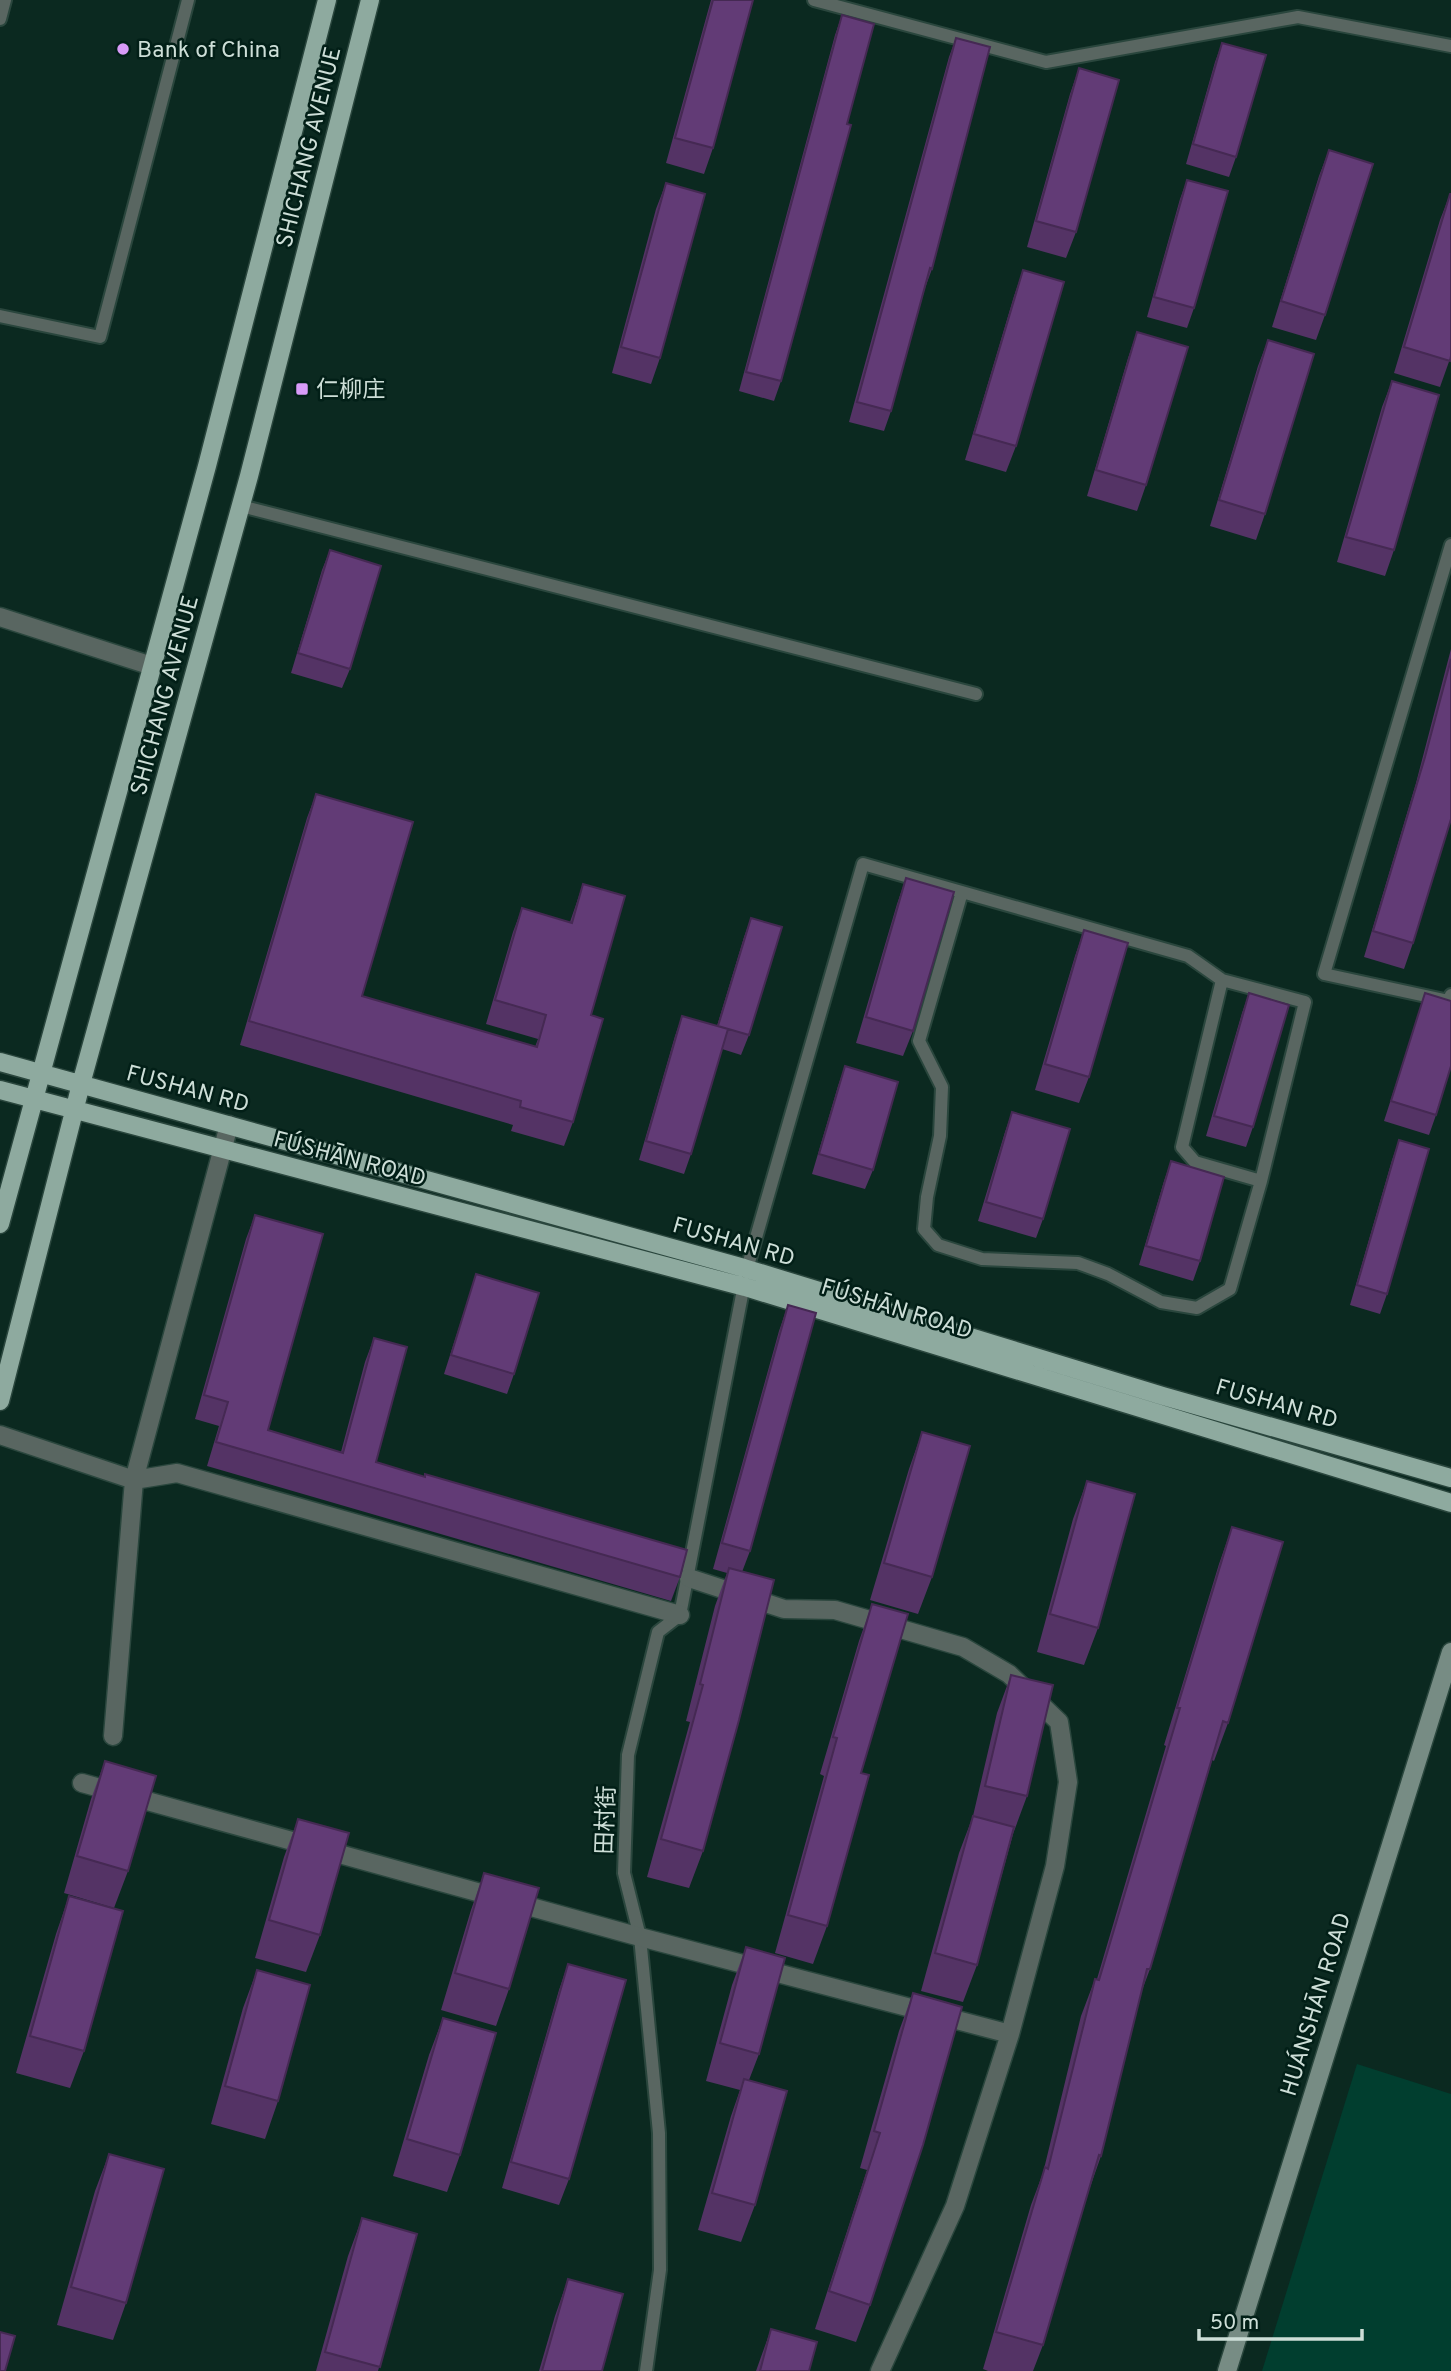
<svg xmlns="http://www.w3.org/2000/svg" width="1451" height="2371" font-family="Overpass,'Noto Sans SC',sans-serif">
	<style>
		.green { fill: #013e2f }
		.lines { fill: none; stroke-linecap: round; stroke-linejoin: round }
		.lane-casing { stroke: #2a463d; stroke-width: 16 }
		.street-casing { stroke: #2a463d; stroke-width: 21 }
		.secondary-casing { stroke: #2a463d; stroke-width: 21 }
		.primary-casing { stroke: #2a463d; stroke-width: 21 }
		.lane { stroke: #596661; stroke-width: 12 }
		.street { stroke: #596661; stroke-width: 18 }
		.secondary { stroke: #778c84; stroke-width: 18 }
		.primary { stroke: #8eaa9f; stroke-width: 18 }
		.wall { fill: #543365 }
		.building { fill: #623b76; stroke: #452953; stroke-width: 2 }
		.poi-dot { fill: #d89bf8; stroke: #021f17; stroke-width: 2.5 }
		.labels { text-anchor: middle; stroke-width: 5; stroke-linejoin: round; paint-order: stroke }
		.poi-label { font-size: 23px; fill: #cdded7; stroke: #021f17; text-anchor: start }
		.street-label { font-size: 23px; fill: #cdded7; stroke: #021f17 }
	</style>
	<rect width="100%" height="100%" fill="#0b2920"/>
	<path class="green" d="M1357 2064 1451 2094V2371H1262Z"/>
	<g class="lines">
		<defs>
			<path id="lane" d="M814 0 1046 62 1298 17 1451 46
				M0 19 5 0
				M0 316 100 337 188 0
				M241 506 976 694
				M1451 545 1324 974 1449 1001 1451 995
				M962 892 919 1041 942 1087 940 1136 927 1197 924 1229 938 1245 982 1259 1078 1263 1108 1274 1161 1302 1197 1308 1230 1289 1261 1181 1305 1002 1222 980
				M646 2371 660 2270 659 2133 640 1937 624 1873 628 1755 658 1632 680 1615 747 1269 863 864 1188 956 1222 980 1182 1147 1195 1162 1261 1181"/>
			<path id="street" d="M0 617 152 666
				M0 1435 134 1480 177 1473 680 1615
				M689 1578 784 1609 835 1610 963 1647 1009 1674 1059 1722 1068 1782 1055 1866 1010 2034 955 2206 880 2371
				M113 1736 134 1480 229 1125
				M82 1783 640 1937 1010 2034"/>
			<path id="secondary" d="M1227 2371 1451 1652"/>
			<path id="primary" d="M0 1062 744 1268 1163 1396 1451 1478
				M0 1090 745 1287 1451 1503
				M0 1224 207 466 327 0
				M0 1401 81 1084 249 476 370 0"/>
		</defs>
		<use href="#lane" class="lane-casing"/>
		<use href="#street" class="street-casing"/>
		<use href="#secondary" class="secondary-casing"/>
		<use href="#primary" class="primary-casing"/>
		<use href="#lane" class="lane"/>
		<use href="#street" class="street"/>
		<use href="#secondary" class="secondary"/>
		<use href="#primary" class="primary"/>
	</g>
	<path class="wall" d="M711 0H753L713 148 704 174 666 163Z
		M842 15 847 124 781 381 774 401 739 391 835 35Z
		M956 38 932 269 925 288 891 411 884 431 849 422 949 57Z
		M1222 43 1236 157 1229 177 1186 164 1215 62Z
		M1079 68 1076 232 1066 258 1027 247 1070 94Z
		M1329 150 1325 315 1316 340 1272 327 1319 176Z
		M1187 180 1194 308 1187 328 1147 317 1180 199Z
		M666 183 660 358 651 384 612 373 656 209Z
		M1450 194 1451 356 1440 387 1394 373 1440 220Z
		M1023 270 1016 446 1006 472 965 460 1014 296Z
		M1137 332 1146 485 1137 511 1087 496 1128 358Z
		M1268 340 1265 514 1256 540 1210 526 1258 366Z
		M1392 381 1394 550 1385 576 1337 562 1382 407Z
		M330 550 350 669 342 688 291 673 322 570Z
		M1451 649V819L1413 943 1404 969 1364 957 1416 783Z
		M316 794 362 996 535 1047 538 1039 486 1024 513 932 522 908 570 922 583 884 591 1015 573 1122 564 1146 511 1131 513 1125 240 1045 307 818Z
		M906 878 913 1031 903 1056 856 1043 897 904Z
		M751 918 749 1035 741 1055 722 1049 691 1154 684 1174 639 1160 675 1036 682 1016 717 1026 744 937Z
		M1084 930 1089 1077 1079 1103 1035 1090 1075 956Z
		M1249 993 1253 1127 1246 1147 1206 1136 1242 1013Z
		M1425 993 1436 1115 1429 1135 1384 1121Z
		M845 1066 873 1170 865 1189 812 1174 838 1086Z
		M1012 1112 1043 1219 1036 1238 978 1221 1005 1132Z
		M1399 1140 1387 1294 1380 1314 1350 1305 1392 1160Z
		M1171 1161 1200 1261 1193 1281 1139 1265 1164 1181Z
		M255 1215 268 1430 341 1452 365 1362 374 1338 376 1462 680 1577 671 1601 207 1466 219 1426 195 1419 246 1239Z
		M476 1274 514 1374 507 1394 444 1374Z
		M788 1305 750 1551 742 1572 703 1851 689 1888 647 1877 690 1722 686 1721 715 1606 727 1573 713 1569 779 1331Z
		M922 1432 932 1577 918 1614 870 1600 909 1469Z
		M1087 1481 1098 1628 1084 1665 1037 1652 1073 1519Z
		M1232 1527 1228 1723 1214 1761 1212 1760 1150 1969 1141 1993 1101 2156 1088 2193 1043 2345 1033 2371H988L983 2369 1031 2205 1043 2173 1081 2016 1095 1979H1097L1166 1746 1164 1745 1219 1564Z
		M872 1604 861 1773 827 1926 813 1964 775 1953 824 1776 820 1774 859 1641Z
		M1011 1675 1027 1796 1013 1834 977 1965 963 2002 921 1991 959 1853 973 1816 997 1713Z
		M105 1761 128 1871 114 1908 64 1893 91 1799Z
		M298 1819 320 1935 306 1972 255 1958 284 1857Z
		M484 1873 509 1989 496 2026 441 2010 471 1910Z
		M69 1896 84 2051 70 2088 16 2073 56 1934Z
		M746 1947 759 2054 749 2080 755 2205 741 2242 698 2230 731 2116 740 2090 706 2081 732 1985Z
		M568 1964 569 2179 559 2205 502 2188 559 1990Z
		M257 1970 278 2101 265 2139 211 2124 243 2008Z
		M913 1993 870 2305 856 2342 815 2329 867 2170 860 2168 899 2031Z
		M443 2018 460 2155 447 2192 393 2176 429 2055Z
		M109 2154 126 2303 113 2340 57 2325 95 2191Z
		M362 2218 417 2234 378 2371H316L348 2256Z
		M568 2279 602 2371H539L555 2316Z
		M771 2329 809 2371H756Z"/>
	<path class="building" d="M713 0H753L713 148 675 138Z
		M842 15 874 24 847 124 851 125 781 381 746 372Z
		M956 38 990 47 932 269 930 268 891 411 857 402Z
		M1222 43 1266 55 1236 157 1193 144Z
		M1079 68 1119 80 1076 232 1036 221Z
		M1329 150 1373 164 1325 315 1281 301Z
		M1187 180 1228 191 1194 308 1154 297Z
		M666 183 705 194 660 358 621 347Z
		M1450 194H1451V356L1450 361 1404 347Z
		M1023 270 1064 282 1016 446 974 434Z
		M1137 332 1188 347 1146 485 1096 470Z
		M1268 340 1314 354 1265 514 1219 500Z
		M1392 381 1439 395 1394 550 1346 537Z
		M330 550 381 566 350 669 298 653Z
		M1451 659V819L1413 943 1373 931 1425 757Z
		M316 794 413 822 362 996 537 1047 546 1015 495 1000 522 908 572 923 583 884 625 896 591 1015 603 1019 573 1122 520 1107 521 1101 249 1021Z
		M906 878 954 892 913 1031 866 1017Z
		M751 918 782 927 749 1035 718 1026Z
		M1084 930 1128 943 1089 1077 1045 1064Z
		M1249 993 1289 1005 1253 1127 1214 1116Z
		M1425 993 1451 1001V1066L1436 1115 1391 1101Z
		M682 1016 728 1029 691 1154 646 1141Z
		M845 1066 898 1082 873 1170 819 1154Z
		M1012 1112 1070 1129 1043 1219 986 1202Z
		M1399 1140 1429 1149 1387 1294 1357 1285Z
		M1171 1161 1224 1177 1200 1261 1146 1246Z
		M255 1215 323 1234 268 1430 343 1453 374 1338 407 1347 376 1462 425 1477V1474L687 1550 680 1577 216 1442 228 1402 204 1395Z
		M476 1274 539 1293 514 1374 451 1355Z
		M788 1305 816 1313 750 1551 722 1543Z
		M922 1432 970 1446 932 1577 884 1563Z
		M1087 1481 1135 1494 1098 1628 1050 1614Z
		M1232 1527 1283 1542 1228 1723 1223 1721 1150 1969H1147L1101 2156 1099 2155 1043 2345 996 2332 1045 2167 1048 2169 1095 1979 1099 1980 1180 1708H1177Z
		M729 1568 774 1580 739 1720 703 1851 661 1839 703 1685 700 1684Z
		M872 1604 908 1614 861 1773 869 1775 827 1926 788 1915 837 1738 833 1737Z
		M1011 1675 1053 1685 1027 1796 985 1786Z
		M105 1761 156 1776 128 1871 77 1856Z
		M973 1816 1014 1827 977 1965 935 1953Z
		M298 1819 349 1833 320 1935 269 1920Z
		M484 1873 539 1888 509 1989 455 1973Z
		M69 1896 123 1911 84 2051 30 2036Z
		M746 1947 785 1958 759 2054 720 2043Z
		M568 1964 626 1980 569 2179 511 2162Z
		M257 1970 310 1985 278 2101 225 2086Z
		M913 1993 962 2007 923 2145 870 2305 829 2291 880 2133 874 2131Z
		M443 2018 496 2033 460 2155 407 2139Z
		M744 2079 787 2091 755 2205 712 2193Z
		M109 2154 164 2169 126 2303 71 2287Z
		M362 2218 417 2234 380 2367 325 2352Z
		M568 2279 623 2294 602 2371H542Z
		M771 2329 817 2342 809 2371H760Z
		M0 2332 15 2336 5 2371H0Z"/>
	<g class="poi-dot">
		<circle cx="123" cy="49" r="7"/>
		<rect x="295" y="382" width="14" height="14" rx="3.5"/>
	</g>
	<g class="labels">
		<g class="poi-label">
			<text x="137" y="57">Bank of China</text>
			<text x="316" y="397">仁柳庄</text>
		</g>
		<g class="street-label">
			<text transform="translate(308 147) rotate(-76)" y="8">SHICHANG AVENUE</text>
			<text transform="translate(164 695) rotate(-75)" y="8">SHICHANG AVENUE</text>
			<text transform="translate(188 1088) rotate(15)" y="8">FUSHAN RD</text>
			<text transform="translate(350 1158) rotate(15)" y="8">FÚSHĀN ROAD</text>
			<text transform="translate(734 1241) rotate(16)" y="8">FUSHAN RD</text>
			<text transform="translate(897 1308) rotate(17)" y="8">FÚSHĀN ROAD</text>
			<text transform="translate(1277 1403) rotate(16)" y="8">FUSHAN RD</text>
			<text transform="translate(605 1820) rotate(-88)" y="8">田村街</text>
			<text transform="translate(1315 2004) rotate(-73)" y="8">HUÁNSHĀN ROAD</text>
		</g>
	</g>
	<path d="M1199 2329v10h163v-10" fill="none" stroke="#cdded7" stroke-width="3.5"/>
	<text x="1210" y="2329" font-size="21" fill="#cdded7" stroke="#021f17" stroke-width="5" paint-order="stroke">50 m</text>
</svg>
